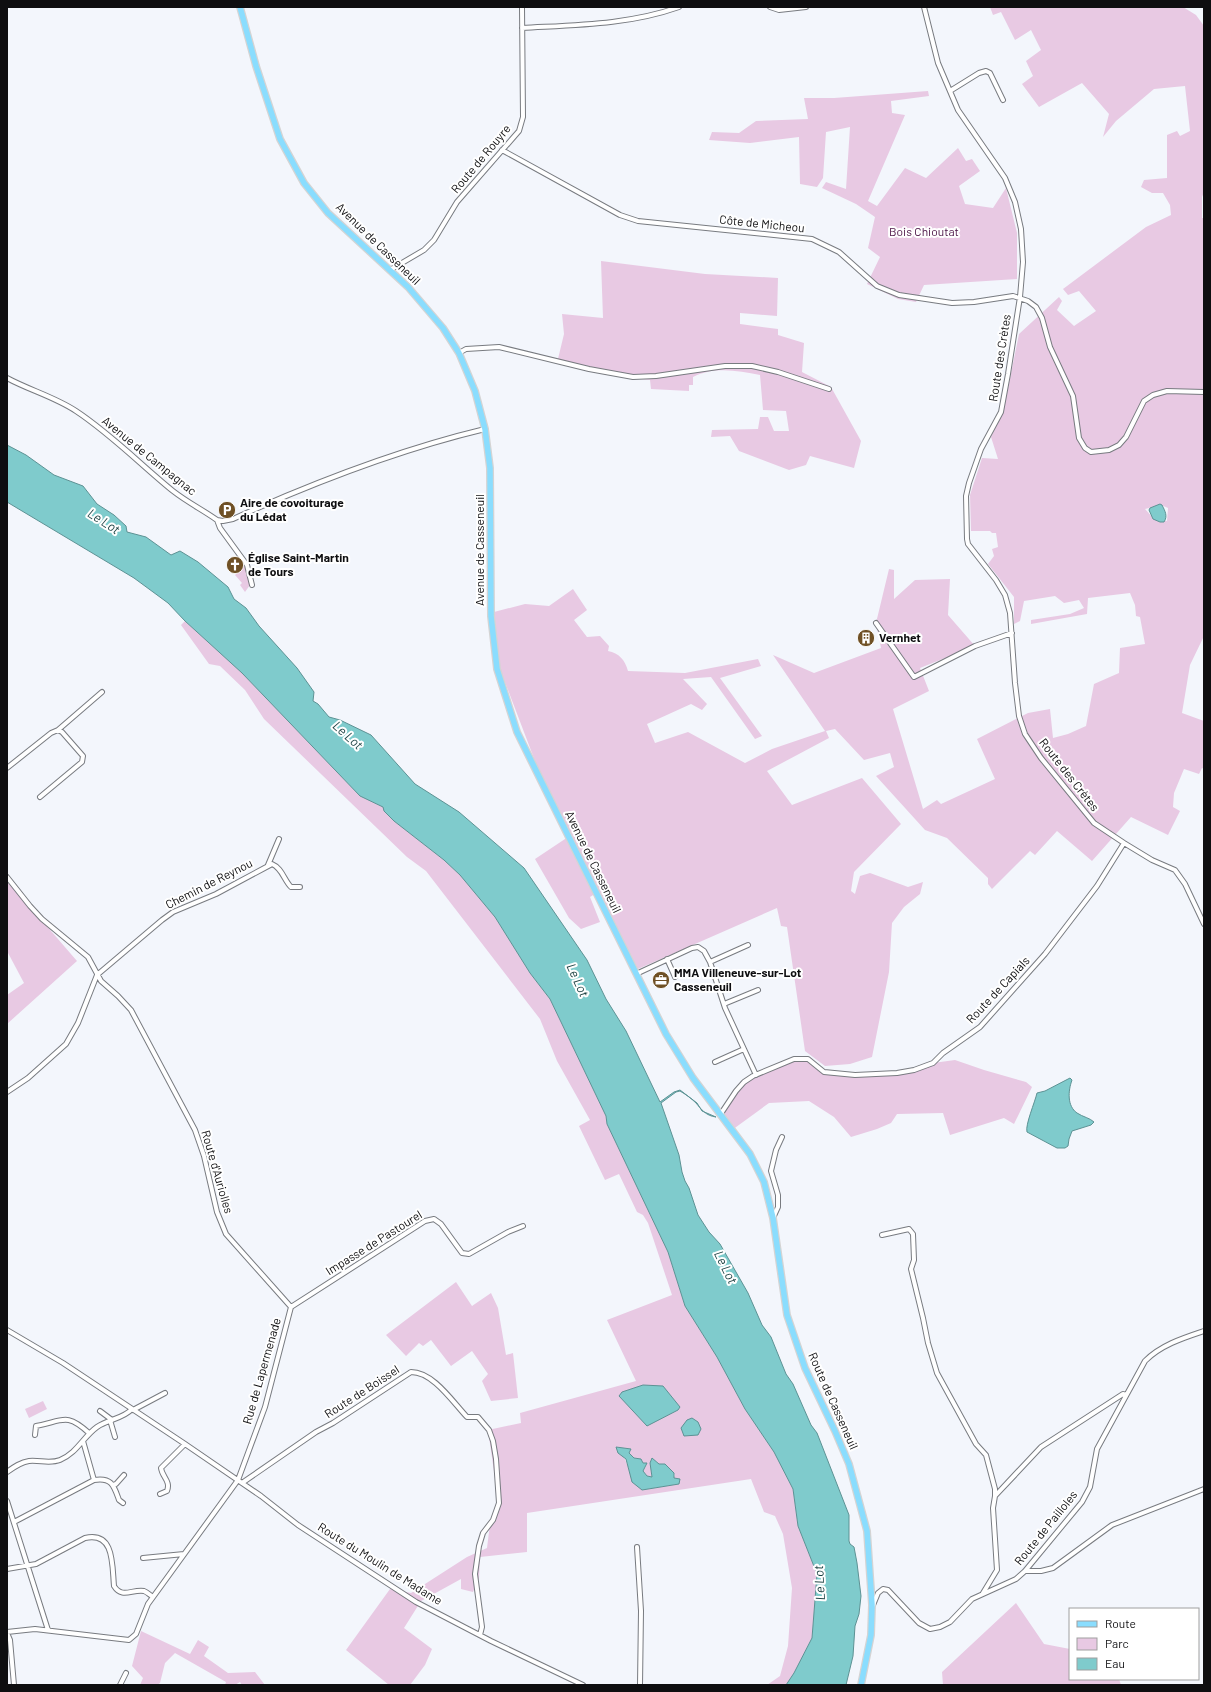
<svg xmlns="http://www.w3.org/2000/svg" width="1211" height="1692" font-family="Barlow,sans-serif">
	<style>
		.green { fill: #e8c9e3; fill-rule: evenodd }
		.water { fill: #7fcbcc; stroke: #5d9294 }
		.lines { fill: none; stroke-linecap: round; stroke-linejoin: round }
		.minor-casing { stroke: #787b80; stroke-width: 6 }
		.major-casing { stroke: #d4d4d4; stroke-width: 8 }
		.minor { stroke: #fff; stroke-width: 4 }
		.major { stroke: #8addfe; stroke-width: 5.5 }
		.labels { text-anchor: middle; stroke-width: 4; stroke-linejoin: round; paint-order: stroke }
		.street-label { font-size: 12px; fill: #0e0e10; stroke: #fff }
		.park-label { font-size: 12px; fill: #4a1345; stroke: #fff }
		.poi-label { font-size: 12px; font-weight: bold; fill: #0e0e10; stroke: #fff; text-anchor: start }
		.water-label { font-size: 13px; font-style: italic; fill: #1a3f40; stroke: #fff }
	</style>
	<rect width="100%" height="100%" fill="#f3f6fc"/>
	<path class="green" d="M990 7H1183L1196 15 1204 26V192L1202 197V218H1204V636L1190 665 1182 713 1204 721V769L1202 768 1199 774 1184 769 1174 793 1173 807 1180 811 1168 835 1131 817 1092 861 1057 831 1035 855 1030 851 992 889 988 884V878L947 838 925 830 876 776 894 767 890 753 864 760 835 729 826 731 829 738 767 771 792 805 862 778 901 824 854 872 851 891 855 894 860 876 870 873 908 887 923 882 920 894 904 907 892 923 889 972 872 1057 850 1064 825 1066 805 1051 787 927 781 926 777 908 638 969 598 892 590 897 600 922 581 929 569 918 535 859 571 835 535 761 500 669 494 612 525 604 549 606 573 589 587 610 574 620 587 637 600 636 609 646 608 651C619 653 625 660 628 671L685 673 758 659 761 666 720 678 762 736 755 739 711 677 683 679 707 704 702 710 691 704 647 724 655 743 688 732 745 763 772 749 825 731 773 655 814 673 881 648 876 623 889 569 894 570V599L915 580 950 579 948 615 975 646 920 668 929 691 893 709 923 809 937 800 941 804 995 779 977 739 1028 713 1050 709 1053 738 1068 734 1086 726 1094 684 1119 673 1120 648 1145 644 1140 617 1136 616 1135 605 1130 593 1088 598 1087 614 1031 624V620L1070 614 1084 608 1079 600 1064 603 1055 596 1024 601 1020 621 1014 624V597L988 564 994 556 992 549 998 547 996 533H992L990 531H971L970 495 982 458 998 459 991 437 1003 412 1019 334 1059 297 1062 301 1057 310 1074 326 1096 311 1079 291 1068 295 1063 289 1146 227 1171 215 1170 205 1163 193H1152L1141 187 1144 180 1167 178V135L1177 131 1180 136 1190 131 1185 86 1154 89 1116 121 1103 137 1109 114 1082 83 1039 107 1022 84 1033 76 1026 61 1041 50 1031 30 1015 40 1001 12 993 15ZM1161 505 1168 508 1167 521 1154 519 1145 509Z
		M928 91 929 96 891 101 892 113 905 115 868 201 877 206 905 168 926 178 958 148 966 161 972 159 980 171 959 186 965 204 993 208 1006 188 1017 233V279L924 285 916 302 898 299 867 284 880 257 868 248 875 217 856 204 822 188 826 182 846 189 850 127 826 132 823 178 817 187 800 184 799 137 750 143 709 140 712 132 739 133 756 121 808 119 804 98H834Z
		M601 261 705 274 778 278 777 316 740 313V324L778 329V335L804 343 802 372 831 387 861 441 854 468 810 456 806 465 789 470 739 451 730 436 711 437 712 430 758 429 760 417H768L774 431H789L786 411 763 410 760 375C738 371 715 366 693 377V385H689V391L651 389 650 380 631 378 557 363 564 334 562 314 603 318Z
		M239 557 246 566 250 585 245 592 240 585 242 583 235 575 242 569 235 561Z
		M185 621 242 673 360 796 384 807V811L394 821 444 860 460 875 495 917 530 973 550 999 606 1116 607 1124 668 1252 685 1306 717 1357 745 1409 774 1452 793 1489 798 1526 817 1574 812 1638 794 1673 786 1685H767L780 1676 788 1646 792 1588 783 1534 775 1516 764 1512 751 1479 527 1513V1552L480 1557 479 1578 473 1592 461 1589V1579L421 1601 404 1628 432 1649 425 1665 410 1685H389L346 1650 390 1589 411 1593 467 1557 487 1548 490 1524 499 1506 488 1430 521 1423 520 1413 636 1381 607 1320 672 1295 648 1223 643 1215 637 1212 619 1174 605 1180 579 1126 590 1120 557 1061 540 1019 426 871 407 857 264 719 245 690 220 666 209 664 181 625ZM620 1448 631 1449 629 1453 634 1458 640 1459 643 1463H646V1466L643 1471 647 1476 652 1477 651 1474 656 1461 659 1464H665L675 1475 673 1478H678L679 1484 642 1490 630 1471Z
		M8 875 32 909 77 961 7 1024V995L24 983 7 951V876Z
		M794 1059H808L824 1072 855 1075 897 1073 933 1063 955 1060 984 1070 1026 1082 1032 1087 1014 1124 1004 1118 950 1135 943 1113 897 1114 891 1123 877 1129 851 1137 834 1117 809 1101 769 1103 732 1130 720 1115 744 1082Z
		M456 1282 472 1306 491 1293 498 1308 506 1355 513 1353 518 1398 491 1401 482 1381 488 1374 472 1351 451 1366 431 1340 423 1346 419 1343 406 1356 386 1335Z
		M43 1401 47 1409 29 1418 25 1409Z
		M1016 1603 1044 1644 1070 1649V1679H1119L1121 1685H943L942 1672Z
		M141 1631 190 1654 198 1640 209 1647 204 1656 228 1673 255 1672 265 1685H242L240 1682 235 1685H225L226 1682 175 1653 165 1663 160 1683 157 1685H140L143 1678 132 1666Z"/>
	<path class="water" d="M7 445 26 455 54 475 83 486 97 504 114 515 126 526 127 532 146 537 171 555 180 551 198 562 228 587 234 599 246 608 259 626 297 668 314 692 313 701 318 704 329 717 340 720 371 735 415 784 459 812 524 868 587 960 606 999 626 1031 660 1102 674 1092 680 1090 697 1103 702 1111 716 1117C706 1116 701 1109 696 1103 691 1098 685 1094 680 1091L676 1092 661 1103 679 1155 682 1172 685 1181 689 1188 698 1215 709 1232 720 1244 748 1293 762 1325 771 1337 786 1374 793 1384 811 1425 817 1433 849 1515V1541L850 1544 854 1547 857 1563 861 1596 859 1614 855 1626 853 1656 846 1685H786L794 1673 812 1638 817 1574 798 1526 793 1489 774 1452 745 1409 717 1357 685 1306 668 1252 607 1124 606 1116 550 999 530 973 495 917 460 875 444 860 394 821 384 811 383 807 360 796 242 673 185 621 168 603 134 578 7 502Z
		M1160 504 1162 505C1165 511 1168 516 1164 522H1160L1153 519 1149 510 1150 508Z
		M1070 1078 1072 1080C1068 1091 1067 1106 1077 1113 1083 1117 1090 1118 1094 1122L1091 1125 1072 1131 1069 1139 1068 1146 1065 1148H1057L1027 1132C1025 1125 1035 1102 1037 1093L1045 1091Z
		M643 1385 663 1386 680 1407 678 1410 647 1426 619 1396 622 1392Z
		M692 1418 698 1422 701 1429 698 1435 684 1436 681 1428 687 1420Z
		M616 1447 631 1449 629 1453 634 1458 641 1459 643 1463H647L643 1471 647 1476 652 1477 650 1463 652 1458 659 1464H665L674 1473V1478L680 1479 679 1484 642 1490 632 1482 626 1459 618 1453Z"/>
	<g class="lines">
		<defs>
			<path id="minor" d="M770 7 779 10 806 7
				M924 7 938 63 958 110 1005 178 1015 202 1021 229 1023 262 1020 297 1008 374 1001 412 981 449 969 483 966 496 967 539 968 544 996 580 1005 595 1010 613 1015 683 1019 716 1025 734 1041 758 1094 823 1124 843 1152 860 1175 870 1185 884 1204 924
				M522 28C575 25 628 25 679 7
				M950 91 979 73 986 71 990 73 1003 100
				M502 150 620 215 638 221 812 239 839 252 877 286 899 295 952 303 974 302 1013 296 1028 301 1036 307 1042 318 1050 347 1073 396 1079 438 1085 448 1091 452 1109 450 1119 445 1126 437 1144 401 1153 395 1167 391 1204 392
				M390 270 424 250 434 240 457 202 519 131 523 117 522 7
				M459 353 466 349 499 347 589 369 633 377 656 376 725 366H752L778 372 829 389
				M7 378C29 390 55 397 76 411 111 434 141 465 173 491 187 502 203 510 217 520L223 521 233 519C315 482 397 450 485 429
				M217 520 220 528 247 565 252 585
				M876 623 914 677 975 646 1012 633
				M58 730 102 692
				M7 768 51 733 58 730 62 732 83 756 82 762 40 797
				M268 865 279 839
				M7 877 30 906 42 919 88 957 101 981 118 996 131 1010 195 1130 204 1156 217 1212 226 1234 291 1307
				M667 959 675 977
				M710 962 748 945
				M636 974 692 948 698 947 704 951 710 962 725 1008 756 1075
				M724 1004 758 990
				M715 1062 744 1049
				M7 1092 28 1078 66 1044 78 1023 97 975 162 920 173 912 216 894 272 864C282 868 284 880 291 887H300
				M720 1115 736 1091 744 1082 753 1076 794 1059H808L824 1072 855 1075 897 1073 914 1070 933 1063 943 1053 980 1027 1045 954 1097 886 1124 843
				M773 1218 778 1207V1195L771 1171 776 1150 782 1137
				M882 1235 909 1229 913 1234 914 1260 911 1269 923 1318 928 1343 937 1373 976 1444 986 1455 995 1489V1496
				M291 1307 425 1221 434 1219 441 1224 462 1253 469 1254 508 1232 523 1226
				M7 1330 63 1363 185 1444 261 1496 298 1525 416 1602 491 1641 583 1685
				M133 1410 165 1393
				M100 1411 112 1420
				M110 1420 115 1437
				M35 1435 36 1426C63 1421 66 1412 89 1433
				M83 1441 94 1480
				M7 1472C14 1467 21 1462 29 1461 40 1460 50 1464 60 1460 77 1453 83 1437 97 1427 108 1419 123 1419 132 1409
				M242 1483 316 1432 333 1423 411 1372C433 1372 452 1401 467 1417H478L489 1430 493 1441 496 1459 499 1503 493 1520 483 1533 479 1546 475 1574 482 1627 480 1635
				M113 1485 116 1484 124 1475
				M160 1494 167 1491C171 1481 162 1477 161 1468L185 1444
				M7 1501 48 1630
				M14 1522 94 1480C112 1477 114 1486 119 1500L123 1503
				M637 1547 641 1611 640 1685
				M143 1558 184 1554
				M7 1569 36 1564 85 1538C115 1531 112 1566 114 1586 122 1599 132 1589 144 1591 147 1592 150 1595 153 1597
				M1025 1571H1041L1053 1568 1112 1525 1204 1489
				M983 1593 997 1570 993 1508 995 1496 1041 1447 1123 1394 1126 1395
				M873 1605 878 1593 883 1589 888 1590 919 1623 930 1629 940 1627 950 1622 972 1599 1016 1579 1025 1571 1082 1502 1090 1487 1097 1449 1145 1361C1161 1345 1183 1338 1204 1331
				M7 1632 35 1629 129 1640 136 1634 148 1604 238 1480 265 1407 291 1307
				M7 1633 10 1640 14 1685
				M120 1685 126 1673"/>
			<path id="major" d="M240 7 256 66 280 139 304 183 328 213 408 287 443 328 459 353 475 391 485 429 490 468 491 616 497 669 517 732 666 1034 693 1078 750 1154 764 1182 773 1218 787 1315 805 1368 835 1431 849 1464 867 1531 872 1605 871 1635 861 1685"/>
		</defs>
		<use href="#minor" class="minor-casing"/>
		<use href="#major" class="major-casing"/>
		<use href="#minor" class="minor"/>
		<use href="#major" class="major"/>
	</g>
	<defs>
		<symbol id="parking-disc" viewBox="-11 -11 22 22"><circle r="9.5" fill="#6f5025" stroke="#fff"/><path d="M-3.5-5.5H1a3.5 3.5 0 0 1 0 7H-1V5.5H-3.5ZM-1-3.4V-.6H.8a1.4 1.4 0 0 0 0-2.8Z" fill="#fff"/></symbol>
		<symbol id="church-disc" viewBox="-11 -11 22 22"><circle r="9.5" fill="#6f5025" stroke="#fff"/><path d="M-1.2-6h2.4v3.5h3.3v2.4h-3.3V6h-2.4V-.1h-3.3v-2.4h3.3Z" fill="#fff"/></symbol>
		<symbol id="building-disc" viewBox="-11 -11 22 22"><circle r="9.5" fill="#6f5025" stroke="#fff"/><path d="M-4-6H4V6H1V3H-1V6H-4ZM-2.5-4.3h1.7v1.8h-1.7ZM.8-4.3h1.7v1.8H.8ZM-2.5-1h1.7V.8h-1.7ZM.8-1h1.7V.8H.8Z" fill="#fff"/></symbol>
		<symbol id="office-disc" viewBox="-11 -11 22 22"><circle r="9.5" fill="#6f5025" stroke="#fff"/><path d="M-6-3h4V-5.5h4V-3h4V5H-6ZM-1-4.5V-3h2v-1.5ZM-6 0V1H6V0Z" fill="#fff"/></symbol>
	</defs>
	<g fill-rule="evenodd">
		<use href="#parking-disc" x="217" y="500" width="20" height="20"/>
		<use href="#church-disc" x="225" y="555" width="20" height="20"/>
		<use href="#building-disc" x="856" y="628" width="20" height="20"/>
		<use href="#office-disc" x="651" y="970" width="20" height="20"/>
	</g>
	<g class="labels">
		<g class="street-label">
			<text transform="translate(481 159) rotate(-50)" y="4">Route de Rouyre</text>
			<text transform="translate(762 224) rotate(6)" y="4">Côte de Micheou</text>
			<text transform="translate(378 244) rotate(44)" y="4">Avenue de Casseneuil</text>
			<text transform="translate(1000 358) rotate(-81)" y="4">Route des Crètes</text>
			<text transform="translate(149 456) rotate(39)" y="4">Avenue de Campagnac</text>
			<text transform="translate(480 550) rotate(-90)" y="4">Avenue de Casseneuil</text>
			<text transform="translate(1069 775) rotate(52)" y="4">Route des Crètes</text>
			<text transform="translate(593 862) rotate(64)" y="4">Avenue de Casseneuil</text>
			<text transform="translate(209 884) rotate(-27)" y="4">Chemin de Reynou</text>
			<text transform="translate(998 990) rotate(-47)" y="4">Route de Capials</text>
			<text transform="translate(217 1172) rotate(74)" y="4">Route d'Auriolles</text>
			<text transform="translate(374 1243) rotate(-32)" y="4">Impasse de Pastourel</text>
			<text transform="translate(262 1371) rotate(-74)" y="4">Rue de Lapermenade</text>
			<text transform="translate(362 1392) rotate(-33)" y="4">Route de Boissel</text>
			<text transform="translate(833 1401) rotate(66)" y="4">Route de Casseneuil</text>
			<text transform="translate(1046 1528) rotate(-51)" y="4">Route de Pailloles</text>
			<text transform="translate(380 1564) rotate(32)" y="4">Route du Moulin de Madame</text>
		</g>
		<g class="park-label">
			<text x="924" y="236">Bois Chioutat</text>
		</g>
		<g class="poi-label">
			<text x="240" y="507">Aire de covoiturage<tspan x="240" dy="14">du Lédat</tspan></text>
			<text x="248" y="562">Église Saint-Martin<tspan x="248" dy="14">de Tours</tspan></text>
			<text x="879" y="642">Vernhet</text>
			<text x="674" y="977">MMA Villeneuve-sur-Lot<tspan x="674" dy="14">Casseneuil</tspan></text>
		</g>
		<g class="water-label">
			<text transform="translate(104 521) rotate(33)" y="5">Le Lot</text>
			<text transform="translate(348 735) rotate(42)" y="5">Le Lot</text>
			<text transform="translate(578 980) rotate(66)" y="5">Le Lot</text>
			<text transform="translate(726 1267) rotate(64)" y="5">Le Lot</text>
			<text transform="translate(819 1583) rotate(-93)" y="5">Le Lot</text>
		</g>
	</g>
	<rect width="1211" height="1692" fill="none" stroke="#0e0e10" stroke-width="16"/>
	<rect x="1069" y="1608" width="130" height="72" fill="#ffffff" stroke="#9f9f9f"/>
	<rect x="1077" y="1621" width="20" height="6" fill="#8addfe" stroke="#9f9f9f"/>
	<text x="1105" y="1628" font-size="12" fill="#0e0e10">Route</text>
	<rect x="1077" y="1638" width="20" height="12" fill="#e8c9e3" stroke="#9f9f9f"/>
	<text x="1105" y="1648" font-size="12" fill="#0e0e10">Parc</text>
	<rect x="1077" y="1658" width="20" height="12" fill="#7fcbcc" stroke="#9f9f9f"/>
	<text x="1105" y="1668" font-size="12" fill="#0e0e10">Eau</text>
</svg>
